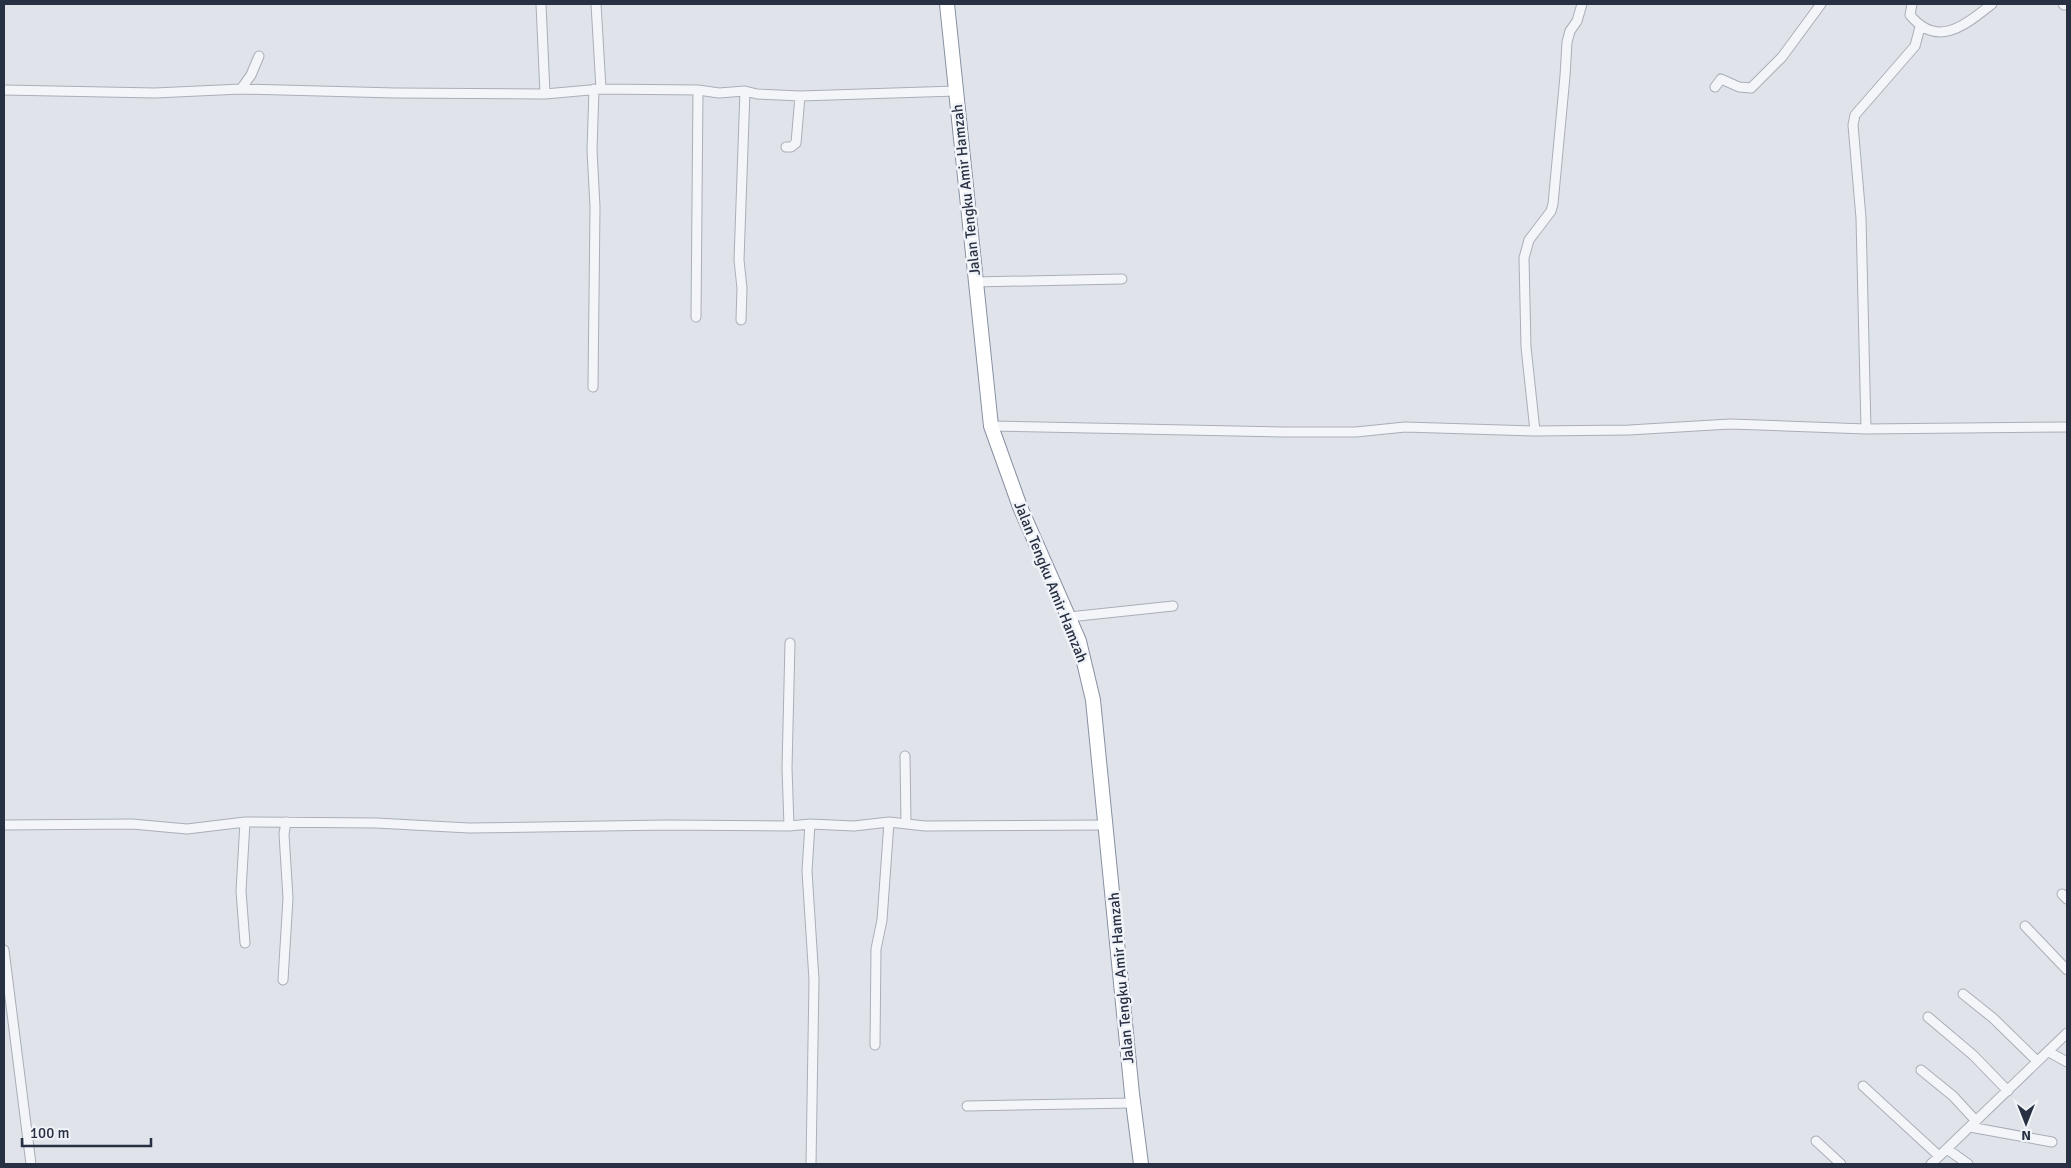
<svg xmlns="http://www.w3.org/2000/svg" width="2071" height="1168" font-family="Signika,sans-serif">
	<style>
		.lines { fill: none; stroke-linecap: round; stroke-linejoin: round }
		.minor-casing { stroke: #a9aeb8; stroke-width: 11 }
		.highway-casing { stroke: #8790a2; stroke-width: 16 }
		.minor { stroke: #f3f5f8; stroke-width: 9 }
		.highway { stroke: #fff; stroke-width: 14 }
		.labels { text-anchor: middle; stroke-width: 5; stroke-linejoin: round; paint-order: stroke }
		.street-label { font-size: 15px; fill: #283043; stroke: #f0f3f7 }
	</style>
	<rect width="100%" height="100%" fill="#e0e4ea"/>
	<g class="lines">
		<defs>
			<path id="minor" d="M541 4 545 94
				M596 4 601 89
				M1912 4 1910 15C1938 49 1965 25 1992 4
				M2063 4 2064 5
				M1715 87 1721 79 1739 87 1751 88 1782 57 1821 4
				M241 89 251 75 259 56
				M4 90 155 93 241 89 395 93 545 94 601 89 698 90 719 93 745 91 757 94 800 96 956 91
				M786 147H791L796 143 800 96
				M975 282 1122 279
				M696 317 698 90
				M741 320 742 288 739 260 745 91
				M593 387 595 207 592 150 594 89
				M991 426 1282 432H1356L1405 427 1535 431 1629 430 1730 424 1866 429 2067 427
				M1866 429 1861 218 1853 125 1855 115 1915 46 1920 27
				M1535 431 1526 347 1524 258 1529 240 1551 211 1553 204 1565 76 1567 42 1570 31 1577 21 1582 4
				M1069 617 1173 606
				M905 756 906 823
				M245 822 241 891 245 943
				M810 824 807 871 814 980 811 1164
				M4 825 132 824 187 829 245 822 376 823 469 828 667 825 789 826 810 824 854 826 889 822 925 826 1105 825
				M789 826 787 768 790 643
				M2062 894 2067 899
				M2025 926 2067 970
				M4 950 31 1164
				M283 980 288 898 284 834 286 822
				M1963 994 1993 1018 2037 1061
				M1928 1017 1973 1055 2008 1091
				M875 1045 876 949 882 920 889 822
				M2049 1052 2067 1062
				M1921 1070 1953 1096 1976 1121
				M1863 1086 1939 1156
				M967 1106 1133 1103
				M1970 1127 2052 1142
				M1816 1141 1841 1164
				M1947 1149 1968 1164
				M1931 1164 2067 1033"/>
			<path id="highway" d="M947 4 991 426 1020 507 1079 641 1093 700 1132 1094 1141 1164"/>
		</defs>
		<use href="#minor" class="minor-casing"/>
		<use href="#highway" class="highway-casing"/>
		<use href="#minor" class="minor"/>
		<use href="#highway" class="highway"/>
	</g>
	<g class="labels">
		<g class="street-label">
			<text transform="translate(966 190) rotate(-96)" y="5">Jalan Tengku Amir Hamzah</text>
			<text transform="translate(1051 582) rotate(68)" y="5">Jalan Tengku Amir Hamzah</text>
			<text transform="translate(1121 978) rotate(-95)" y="5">Jalan Tengku Amir Hamzah</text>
		</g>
	</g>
	<rect width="2071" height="1168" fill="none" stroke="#283043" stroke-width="10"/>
	<g transform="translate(2026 1123) rotate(180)" stroke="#f0f3f7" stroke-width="4" paint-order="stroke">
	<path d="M0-4L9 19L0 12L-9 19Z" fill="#283043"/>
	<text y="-8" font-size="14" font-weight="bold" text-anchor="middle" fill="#283043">N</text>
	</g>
	<path d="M22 1138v8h129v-8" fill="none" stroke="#283043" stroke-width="2.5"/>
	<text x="30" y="1138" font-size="15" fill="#283043" stroke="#f0f3f7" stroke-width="4" paint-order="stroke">100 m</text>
</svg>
